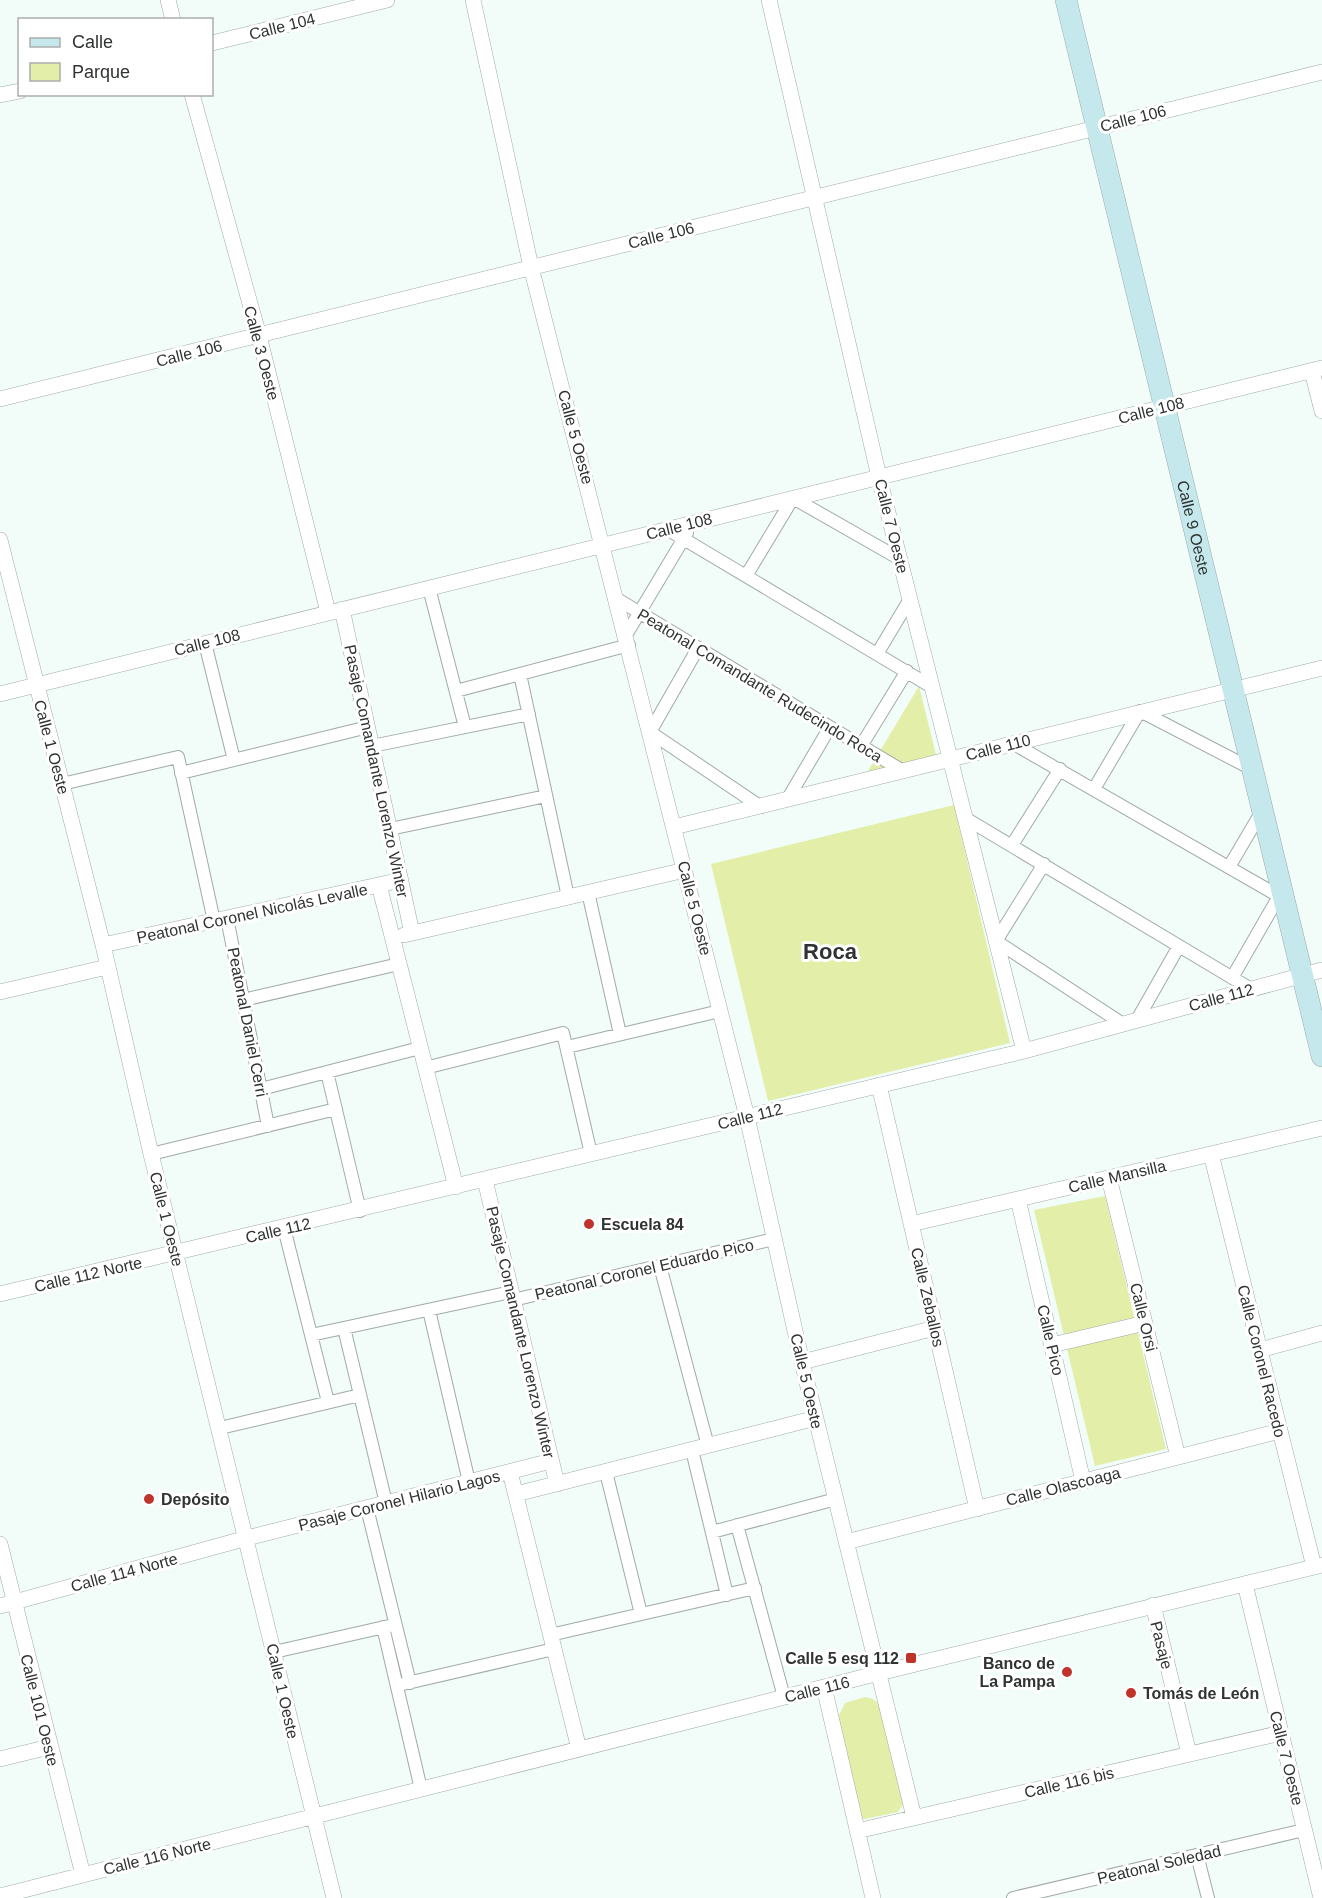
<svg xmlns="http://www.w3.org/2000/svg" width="1322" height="1898" font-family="Helvetica,sans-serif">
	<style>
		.green { fill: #e3efa9 }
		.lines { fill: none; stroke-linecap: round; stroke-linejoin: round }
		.pedestrian-casing { stroke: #a1aaa8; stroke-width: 14 }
		.minor-casing { stroke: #a1aaa8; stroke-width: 16 }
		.secondary-casing { stroke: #a1aaa8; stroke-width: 22 }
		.pedestrian { stroke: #fff; stroke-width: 12 }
		.minor { stroke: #fff; stroke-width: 15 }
		.secondary { stroke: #c5e8ec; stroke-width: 21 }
		.poi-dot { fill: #c0332a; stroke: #fff; stroke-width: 2 }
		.labels { text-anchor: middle; stroke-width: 6; stroke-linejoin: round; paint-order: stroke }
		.street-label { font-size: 16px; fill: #2f3331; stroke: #fff }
		.poi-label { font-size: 16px; font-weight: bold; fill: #2f3331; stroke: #fff; text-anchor: start }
		.district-label { font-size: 22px; font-weight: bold; fill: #2f3331; stroke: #fff }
	</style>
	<rect width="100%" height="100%" fill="#f2fcf9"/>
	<path class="green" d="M919 686 938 763 865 776Z
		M954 805 1010 1043 768 1101 711 864Z
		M1105 1196 1166 1449 1095 1466 1034 1210Z
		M865 1697 873 1699 879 1704 904 1803 898 1812 865 1819 861 1818 838 1717 845 1703Z"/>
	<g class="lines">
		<defs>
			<path id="pedestrian" d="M667 529 932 687
				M746 576 793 498 900 559
				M429 588 465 727
				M617 599 903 771
				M626 635 687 533
				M205 643 234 760
				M698 648 650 732 761 807
				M877 654 910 599
				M520 674 568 897
				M456 691 629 645
				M1014 744 1284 899
				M372 746 529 714
				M861 746 907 671
				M181 773 368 727
				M62 784 178 757 214 921
				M1094 789 1140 711 1252 769
				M787 800 830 727
				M965 818 1251 989
				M390 829 546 796
				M1012 845 1060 769
				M1044 864 996 941 1123 1024
				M1229 867 1262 811
				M588 892 620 1034
				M227 918 268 1126
				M1232 978 1279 896
				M243 1000 399 964
				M1137 1020 1179 946
				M567 1047 720 1011
				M425 1068 563 1033 591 1154
				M327 1072 360 1211
				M261 1089 420 1048
				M151 1154 336 1109
				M284 1228 328 1402
				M660 1266 708 1446
				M513 1300 774 1239
				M429 1310 469 1482
				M344 1328 386 1503
				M311 1335 511 1292
				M220 1428 360 1395
				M692 1450 727 1595
				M606 1472 641 1614
				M367 1508 410 1683
				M737 1525 784 1697
				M712 1532 836 1499
				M383 1627 421 1789
				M550 1635 755 1588
				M274 1652 389 1626
				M403 1684 554 1649
				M1197 1855 1208 1898
				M1013 1898 1304 1830"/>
			<path id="minor" d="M168 0 173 20
				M473 0 531 267 747 1117 802 1362 914 1817
				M769 0 879 477 1024 1051
				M212 43 387 0
				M192 94 259 336 328 612
				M0 95 20 91
				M1312 371 1322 411
				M0 399 1322 72
				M0 540 103 945 151 1154 334 1898
				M342 609 412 933
				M0 694 1322 368
				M674 827 1322 668
				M379 885 456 1187
				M404 935 685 870
				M103 945 401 880
				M0 992 107 967
				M879 1085 977 1509
				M1211 1154 1314 1567
				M1109 1178 1178 1457
				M485 1180 557 1484
				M1018 1199 1083 1481
				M911 1224 1322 1128
				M0 1294 1024 1051 1322 970
				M1052 1345 1145 1323
				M1260 1350 1322 1333
				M802 1362 935 1328
				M510 1472 579 1749
				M516 1494 816 1418
				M846 1542 1280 1431
				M0 1544 83 1875
				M1245 1584 1321 1898
				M1153 1605 1189 1754
				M0 1606 247 1538 551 1461
				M824 1687 873 1898
				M0 1759 49 1747
				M857 1831 1281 1733
				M0 1896 879 1673 1322 1565"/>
			<g id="secondary">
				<path id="s1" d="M1066 0 1322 1056"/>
			</g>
		</defs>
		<use href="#pedestrian" class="pedestrian-casing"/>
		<use href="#minor" class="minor-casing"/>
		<use href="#secondary" class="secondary-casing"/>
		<use href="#pedestrian" class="pedestrian"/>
		<use href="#minor" class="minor"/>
		<use href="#secondary" class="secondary"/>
	</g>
	<g class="poi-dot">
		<circle cx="589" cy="1224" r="6"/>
		<circle cx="149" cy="1499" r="6"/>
		<rect x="905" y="1652" width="12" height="12" rx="3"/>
		<circle cx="1067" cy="1672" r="6"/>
		<circle cx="1131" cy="1693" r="6"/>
	</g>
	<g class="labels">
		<g class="street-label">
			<text transform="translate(282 26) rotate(-14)" y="6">Calle 104</text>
			<text transform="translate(1133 118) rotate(-14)" y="6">Calle 106</text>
			<text transform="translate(661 235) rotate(-14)" y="6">Calle 106</text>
			<text transform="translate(189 353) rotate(-14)" y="6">Calle 106</text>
			<text transform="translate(262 353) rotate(75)" y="6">Calle 3 Oeste</text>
			<text transform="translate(1151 410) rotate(-14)" y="6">Calle 108</text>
			<text transform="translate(576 437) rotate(75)" y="6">Calle 5 Oeste</text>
			<text transform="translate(679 526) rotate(-14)" y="6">Calle 108</text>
			<text transform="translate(892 526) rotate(76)" y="6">Calle 7 Oeste</text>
			<text dy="6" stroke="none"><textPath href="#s1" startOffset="543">Calle 9 Oeste</textPath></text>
			<text transform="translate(207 642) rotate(-14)" y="6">Calle 108</text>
			<text transform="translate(760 685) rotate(31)" y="6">Peatonal Comandante Rudecindo Roca</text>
			<text transform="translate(52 747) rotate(75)" y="6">Calle 1 Oeste</text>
			<text transform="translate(998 747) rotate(-14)" y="6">Calle 110</text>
			<text transform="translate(377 771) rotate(78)" y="6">Pasaje Comandante Lorenzo Winter</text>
			<text transform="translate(695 908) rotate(76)" y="6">Calle 5 Oeste</text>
			<text transform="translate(252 913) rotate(-12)" y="6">Peatonal Coronel Nicolás Levalle</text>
			<text transform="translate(1221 997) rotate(-15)" y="6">Calle 112</text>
			<text transform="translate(248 1022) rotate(79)" y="6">Peatonal Daniel Cerri</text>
			<text transform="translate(750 1116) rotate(-14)" y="6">Calle 112</text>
			<text transform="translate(1117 1176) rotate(-13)" y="6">Calle Mansilla</text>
			<text transform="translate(167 1219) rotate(76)" y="6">Calle 1 Oeste</text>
			<text transform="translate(278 1230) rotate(-13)" y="6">Calle 112</text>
			<text transform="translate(644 1269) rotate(-13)" y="6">Peatonal Coronel Eduardo Pico</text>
			<text transform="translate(88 1274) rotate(-13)" y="6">Calle 112 Norte</text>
			<text transform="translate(928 1297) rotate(77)" y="6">Calle Zeballos</text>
			<text transform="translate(1144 1317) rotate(76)" y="6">Calle Orsi</text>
			<text transform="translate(521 1332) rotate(77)" y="6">Pasaje Comandante Lorenzo Winter</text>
			<text transform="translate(1051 1340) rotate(77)" y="6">Calle Pico</text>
			<text transform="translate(1262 1361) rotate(76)" y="6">Calle Coronel Racedo</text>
			<text transform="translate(807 1381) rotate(77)" y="6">Calle 5 Oeste</text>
			<text transform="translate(1063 1486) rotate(-14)" y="6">Calle Olascoaga</text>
			<text transform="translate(399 1500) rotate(-14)" y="6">Pasaje Coronel Hilario Lagos</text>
			<text transform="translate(124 1572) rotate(-15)" y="6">Calle 114 Norte</text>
			<text transform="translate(1162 1645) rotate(76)" y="6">Pasaje</text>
			<text transform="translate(817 1689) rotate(-14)" y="6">Calle 116</text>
			<text transform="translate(283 1691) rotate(77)" y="6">Calle 1 Oeste</text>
			<text transform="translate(40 1710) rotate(76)" y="6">Calle 101 Oeste</text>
			<text transform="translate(1287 1758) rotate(76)" y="6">Calle 7 Oeste</text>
			<text transform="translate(1069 1782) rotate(-13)" y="6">Calle 116 bis</text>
			<text transform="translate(157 1856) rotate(-14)" y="6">Calle 116 Norte</text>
			<text transform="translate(1159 1864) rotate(-13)" y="6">Peatonal Soledad</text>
		</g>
		<g class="poi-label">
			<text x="601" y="1230">Escuela 84</text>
			<text x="161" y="1505">Depósito</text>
			<text x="899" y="1664" text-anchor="end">Calle 5 esq 112</text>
			<text x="1055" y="1669" text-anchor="end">Banco de<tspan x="1055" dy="18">La Pampa</tspan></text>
			<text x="1143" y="1699">Tomás de León</text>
		</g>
		<g class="district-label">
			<text x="830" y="959">Roca</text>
		</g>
	</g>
	<rect x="18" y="18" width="195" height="78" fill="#ffffff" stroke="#acadad" stroke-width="1.5"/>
	<rect x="30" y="38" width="30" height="9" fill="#c5e8ec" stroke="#acadad" stroke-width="1.5"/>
	<text x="72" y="48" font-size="18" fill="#2f3331">Calle</text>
	<rect x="30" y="63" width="30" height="18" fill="#e3efa9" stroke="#acadad" stroke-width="1.5"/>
	<text x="72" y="78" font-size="18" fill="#2f3331">Parque</text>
</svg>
